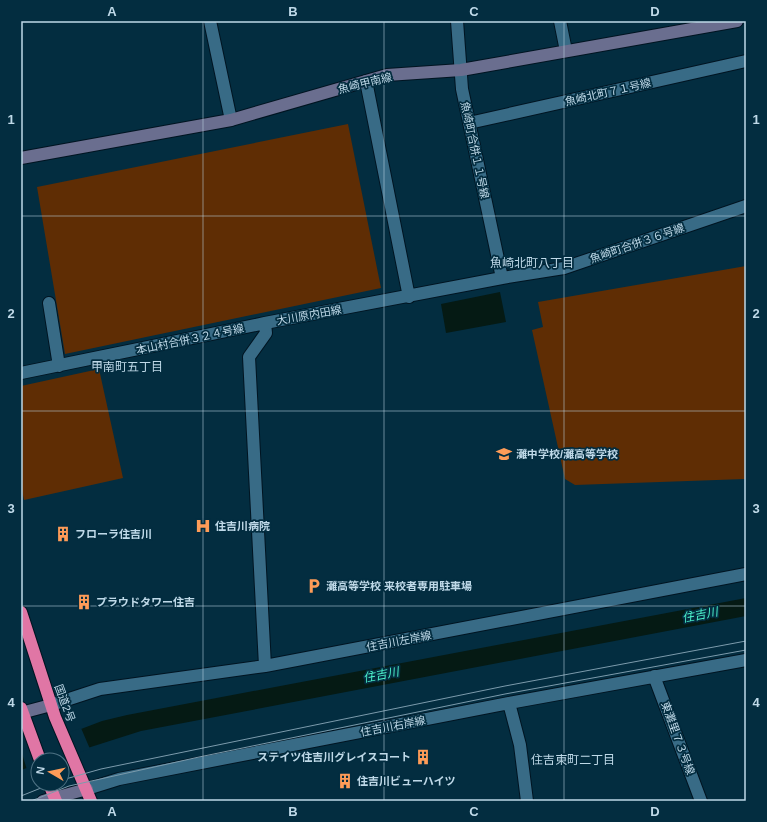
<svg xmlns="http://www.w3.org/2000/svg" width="767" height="822" font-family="Helvetica,'Noto Sans JP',sans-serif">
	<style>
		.green { fill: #5f2d04 }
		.water { fill: #051a14 }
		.pier { fill: #032d40 }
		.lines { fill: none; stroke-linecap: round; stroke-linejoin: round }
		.street-casing { stroke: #001421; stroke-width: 14 }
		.secondary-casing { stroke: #001421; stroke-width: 14 }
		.highway-casing { stroke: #001421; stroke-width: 14 }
		.street { stroke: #386b86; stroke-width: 12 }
		.secondary { stroke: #6a6e8f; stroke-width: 12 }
		.highway { stroke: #e076a5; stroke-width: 12 }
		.tram { stroke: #7c9bac; stroke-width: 1 }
		.grid { fill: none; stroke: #bfd9e8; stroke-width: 1; stroke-opacity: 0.55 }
		.labels { text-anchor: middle; stroke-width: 3.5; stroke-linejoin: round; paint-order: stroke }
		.street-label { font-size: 11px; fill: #bfd9e8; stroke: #032d40 }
		.poi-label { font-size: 11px; font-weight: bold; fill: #bfd9e8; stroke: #032d40; text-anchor: start }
		.neighbourhood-label { font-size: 12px; fill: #bfd9e8; stroke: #032d40 }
		.water-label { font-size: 12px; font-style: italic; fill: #4cf0ca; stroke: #032d40 }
		.neatline { fill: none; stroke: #bfd9e8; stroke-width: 1.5 }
		.grid-label { font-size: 13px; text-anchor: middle; font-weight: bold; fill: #bfd9e8 }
	</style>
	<rect width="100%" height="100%" fill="#032d40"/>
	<path class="green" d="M348 124 381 288 65 354 37 187Z
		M746 266 745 479 575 485 565 479 532 330 543 327 538 302Z
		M99 369 123 478 24 500 21 486V386Z"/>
	<path class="water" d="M500 292 506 322 446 333 441 304Z
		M746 598V616L141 731 50 760H38V764L21 770V752L102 721 127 715Z"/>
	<path class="pier" d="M81 728 90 749 56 760H38V766L27 770 21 750Z"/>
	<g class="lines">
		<defs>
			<path id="street" d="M210 21 231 120
				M457 21 462 89 502 278
				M560 21 566 51
				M366 81 409 297
				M469 123 746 61
				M49 303 59 366
				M265 323 266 333 249 357 265 666
				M21 373 265 323 502 278 564 268 746 206
				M654 676 701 801
				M509 703 520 745 527 801
				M51 705 100 689 265 666 746 574
				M87 789 119 779 509 703 746 660"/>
			<path id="secondary" d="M21 158 231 120 387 75 461 70 737 21
				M21 713 51 705
				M43 801 87 789"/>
			<path id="highway" d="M21 612 55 717 91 801
				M21 708 40 760
				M49 784 56 801"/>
		</defs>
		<use href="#street" class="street-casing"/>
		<use href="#secondary" class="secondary-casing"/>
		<use href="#highway" class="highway-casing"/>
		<use href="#street" class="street"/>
		<use href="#secondary" class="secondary"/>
		<use href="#highway" class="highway"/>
		<path class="tram" d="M62 780 101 769 505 686 746 641
			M21 796 51 784
			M31 801 69 786 199 757 505 694 746 650"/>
	</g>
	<path class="grid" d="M203 21V801M384 21V801M564 21V801M21 216H746M21 411H746M21 606H746"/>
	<defs>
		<symbol id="school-bare" viewBox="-9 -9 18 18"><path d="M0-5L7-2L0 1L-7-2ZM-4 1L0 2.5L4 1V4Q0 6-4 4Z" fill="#fe9c58" stroke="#032d40" stroke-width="2.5" paint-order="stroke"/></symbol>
		<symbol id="hospital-bare" viewBox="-9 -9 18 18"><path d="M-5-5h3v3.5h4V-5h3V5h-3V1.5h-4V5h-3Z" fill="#fe9c58" stroke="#032d40" stroke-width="2.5" paint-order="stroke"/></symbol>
		<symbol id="building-bare" viewBox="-9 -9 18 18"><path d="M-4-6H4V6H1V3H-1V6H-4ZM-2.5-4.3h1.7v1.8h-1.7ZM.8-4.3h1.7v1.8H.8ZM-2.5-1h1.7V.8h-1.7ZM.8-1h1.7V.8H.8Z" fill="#fe9c58" stroke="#032d40" stroke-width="2.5" paint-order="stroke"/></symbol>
		<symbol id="parking-bare" viewBox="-9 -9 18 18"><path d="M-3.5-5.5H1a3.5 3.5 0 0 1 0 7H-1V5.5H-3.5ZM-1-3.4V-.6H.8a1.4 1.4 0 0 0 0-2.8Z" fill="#fe9c58" stroke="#032d40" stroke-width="2.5" paint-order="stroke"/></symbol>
	</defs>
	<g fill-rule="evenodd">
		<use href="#school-bare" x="493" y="443" width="22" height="22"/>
		<use href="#hospital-bare" x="192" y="515" width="22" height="22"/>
		<use href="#building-bare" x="52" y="523" width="22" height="22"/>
		<use href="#parking-bare" x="303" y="575" width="22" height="22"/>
		<use href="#building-bare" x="73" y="591" width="22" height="22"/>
		<use href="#building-bare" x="412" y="746" width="22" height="22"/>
		<use href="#building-bare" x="334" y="770" width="22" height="22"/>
	</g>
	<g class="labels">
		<g class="street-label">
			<text transform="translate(365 83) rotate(-14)" y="4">魚崎甲南線</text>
			<text transform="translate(608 92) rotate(-13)" y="4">魚崎北町７１号線</text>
			<text transform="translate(475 150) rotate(78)" y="4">魚崎町合併１１号線</text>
			<text transform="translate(637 243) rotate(-19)" y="4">魚崎町合併３６号線</text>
			<text transform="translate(309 315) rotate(-10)" y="4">大川原内田線</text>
			<text transform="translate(190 339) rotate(-12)" y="4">本山村合併３２４号線</text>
			<text transform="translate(399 641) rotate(-11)" y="4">住吉川左岸線</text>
			<text transform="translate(65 703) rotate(70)" y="4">国道2号</text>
			<text transform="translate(393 726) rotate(-11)" y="4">住吉川右岸線</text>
			<text transform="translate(678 738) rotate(70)" y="4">東灘里７３号線</text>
		</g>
		<g class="poi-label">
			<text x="516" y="458">灘中学校/灘高等学校</text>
			<text x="215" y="530">住吉川病院</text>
			<text x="75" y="538">フローラ住吉川</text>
			<text x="326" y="590">灘高等学校 来校者専用駐車場</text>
			<text x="96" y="606">プラウドタワー住吉</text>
			<text x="411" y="761" text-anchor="end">ステイツ住吉川グレイスコート</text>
			<text x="357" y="785">住吉川ビューハイツ</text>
		</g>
		<g class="neighbourhood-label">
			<text x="532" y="267">魚崎北町八丁目</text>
			<text x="127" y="371">甲南町五丁目</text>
			<text x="573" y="764">住吉東町二丁目</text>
		</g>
		<g class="water-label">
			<text transform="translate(700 615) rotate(-11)" y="4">住吉川</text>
			<text transform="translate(381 675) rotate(-11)" y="4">住吉川</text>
		</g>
	</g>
	<rect width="767" height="822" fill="none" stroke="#032d40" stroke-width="44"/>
	<g transform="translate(50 772) rotate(279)"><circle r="19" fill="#032d40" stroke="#4e7283"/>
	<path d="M0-3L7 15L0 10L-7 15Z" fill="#fe9c58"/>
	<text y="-6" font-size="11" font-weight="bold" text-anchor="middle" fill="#bfd9e8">N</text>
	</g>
	<rect x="22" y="22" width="723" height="778" class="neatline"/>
	<g class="grid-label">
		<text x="112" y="16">A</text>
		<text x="293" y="16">B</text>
		<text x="474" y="16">C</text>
		<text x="655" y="16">D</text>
		<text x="11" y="124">1</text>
		<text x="756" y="124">1</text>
		<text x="11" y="318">2</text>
		<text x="756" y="318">2</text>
		<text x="11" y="513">3</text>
		<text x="756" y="513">3</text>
		<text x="11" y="707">4</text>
		<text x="756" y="707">4</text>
		<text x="112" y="816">A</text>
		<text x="293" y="816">B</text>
		<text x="474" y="816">C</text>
		<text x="655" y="816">D</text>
	</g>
</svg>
